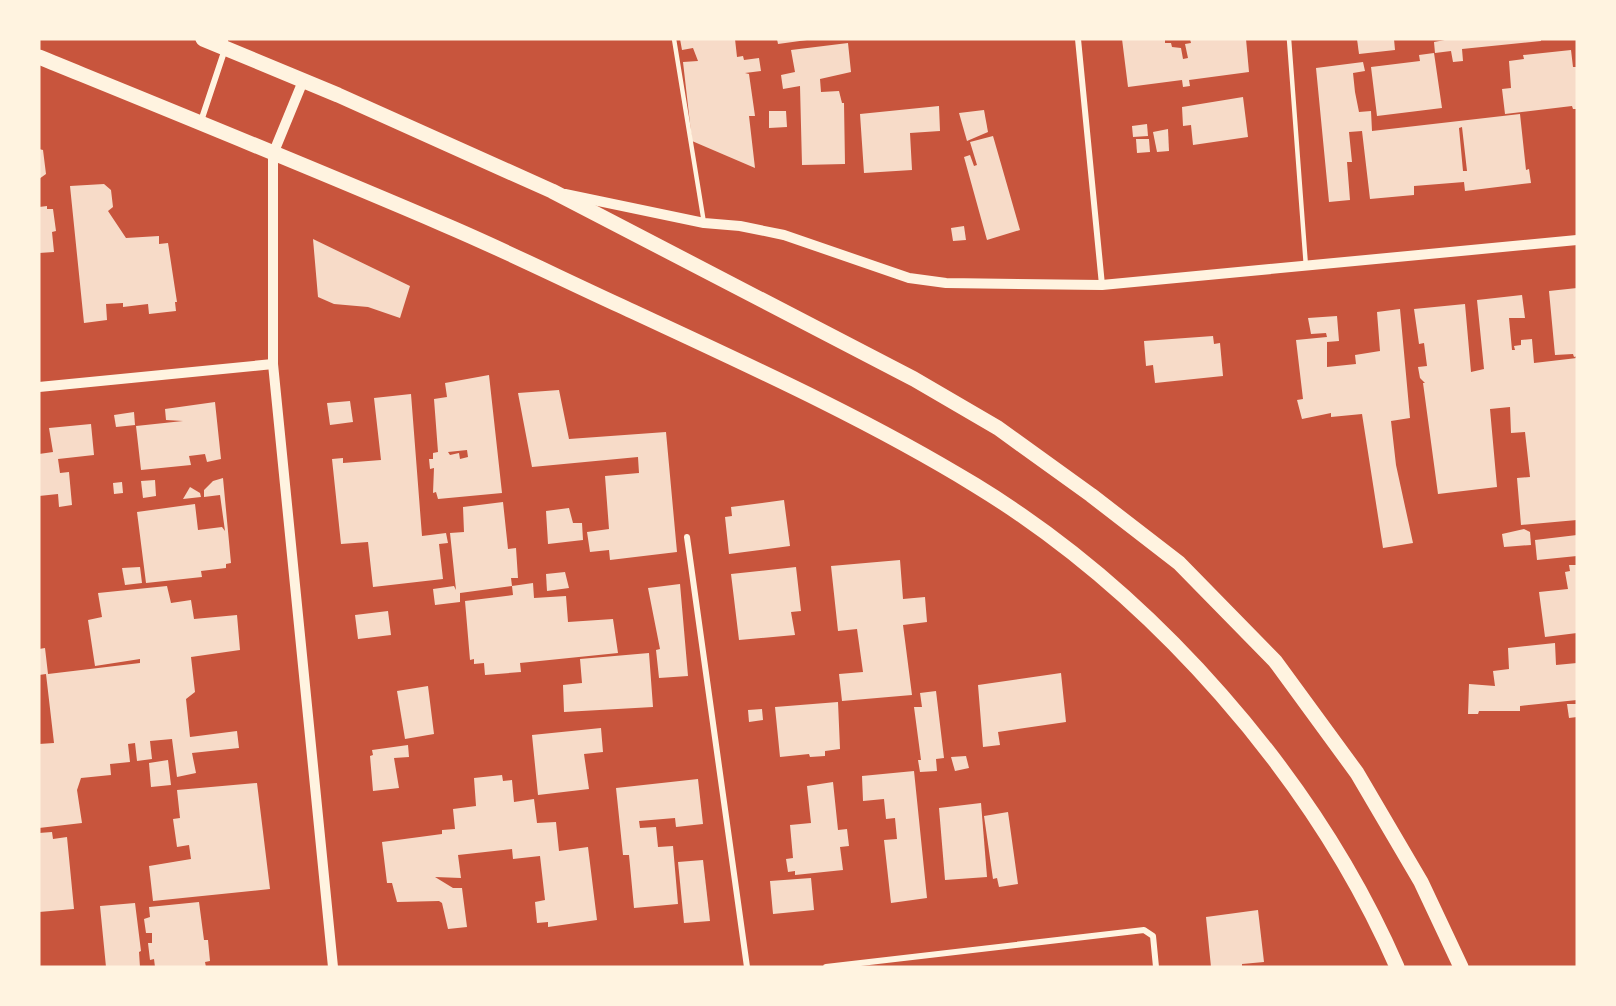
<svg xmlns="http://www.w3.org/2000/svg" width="1616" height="1006" font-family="Karla,sans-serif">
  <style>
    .building { fill: #f7dbc8; fill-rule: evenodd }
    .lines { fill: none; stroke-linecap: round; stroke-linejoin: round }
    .service { stroke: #fff3e0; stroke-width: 4.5 }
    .minor { stroke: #fff3e0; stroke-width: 6 }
    .tertiary { stroke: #fff3e0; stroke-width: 10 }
    .primary { stroke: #fff3e0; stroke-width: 15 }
  </style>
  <rect width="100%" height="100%" fill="#c8553d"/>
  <g class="building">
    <polygon points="680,39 735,39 737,57 743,56 744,60 759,58 761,71 745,73 749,74 755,116 749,116 755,168 692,141 683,62 698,61 693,48 682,50"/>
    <polygon points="777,39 807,39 807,40 778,44"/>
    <polygon points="1122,39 1165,39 1165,43 1171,43 1172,47 1181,48 1183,59 1188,58 1185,44 1191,43 1190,39 1246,39 1249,72 1189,80 1190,86 1183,87 1182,80 1128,87"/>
    <polygon points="1357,39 1394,39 1395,50 1359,54"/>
    <polygon points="1450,39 1541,39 1541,41 1462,49 1463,61 1453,62 1451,51 1435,53 1434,42"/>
    <polygon points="848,43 851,72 820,79 821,92 839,91 842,103 844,103 845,164 802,165 800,86 783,89 781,75 795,72 791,50"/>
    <polygon points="1571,50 1573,67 1577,67 1577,109 1573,109 1572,106 1505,114 1502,89 1511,88 1509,61 1524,59 1523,55"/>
    <polygon points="1434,53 1442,108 1377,116 1371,67 1420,61 1419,55"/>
    <path d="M1363 62 1365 71 1353 73 1355 92 1359 112 1371 111 1372 131 1520 114 1526 170 1529 169 1531 183 1465 191 1464 182 1414 186V195L1370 199 1362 131 1349 132 1352 162H1347L1350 200 1329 202 1316 68ZM1462 127 1467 171H1463L1459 128Z"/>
    <polygon points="1243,97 1248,137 1193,145 1191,125 1183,126 1182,107"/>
    <polygon points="939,106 940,131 910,133 912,170 864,173 860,114"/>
    <polygon points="984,110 988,132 967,141 959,113"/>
    <polygon points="769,111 786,111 787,127 769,128"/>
    <polygon points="1147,124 1148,136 1133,137 1132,126"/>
    <polygon points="1168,129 1169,151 1157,152 1153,132"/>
    <polygon points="993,136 1020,230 987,240 964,157 970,155 974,166 977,165 970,142"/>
    <polygon points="1136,139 1149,139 1150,152 1137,153"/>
    <polygon points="39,149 43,150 46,174 39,179"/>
    <polygon points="104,184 111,190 113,207 108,211 126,238 159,236 159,244 168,243 177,302 175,302 176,311 149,314 148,304 123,307 123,303 106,304 107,320 84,323 70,186"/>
    <polygon points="47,206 47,209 53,209 56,231 52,232 54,252 39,253 39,207"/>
    <polygon points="964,226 966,240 953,241 951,228"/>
    <polygon points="313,239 410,286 400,318 368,307 334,304 318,297"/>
    <polygon points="1577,288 1577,356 1574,357 1573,354 1555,355 1549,291"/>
    <polygon points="1522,295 1525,318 1509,318 1512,350 1515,350 1514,346 1521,345 1521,340 1532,339 1534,363 1577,358 1577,520 1521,525 1517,478 1530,477 1525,432 1511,433 1510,407 1490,409 1497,487 1438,494 1423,383 1425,383 1420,378 1418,367 1427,366 1424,343 1419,344 1414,309 1465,304 1471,372 1484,369 1477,300"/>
    <polygon points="1400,309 1410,418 1391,421 1396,465 1413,543 1383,548 1362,414 1331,417 1331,413 1302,419 1297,400 1303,399 1296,340 1327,337 1326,333 1311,334 1308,318 1337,316 1339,341 1327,342 1327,367 1356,364 1355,355 1380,351 1377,312"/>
    <polygon points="1213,336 1214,344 1220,343 1223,376 1155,383 1153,365 1146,366 1144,341"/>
    <path d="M489 375 502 493 438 499 436 492 433 493 434 468 430 469 429 459H433V453L438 452 434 399 447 397 445 383ZM467 450 468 457 460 459 459 453 450 455 448 452Z"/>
    <polygon points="559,390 569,439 666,432 677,552 610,560 609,550 590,552 587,532 609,529 605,476 639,473 638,457 532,467 518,393"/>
    <polygon points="411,394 422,536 446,533 448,543 439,544 443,579 373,587 368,542 341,544 332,459 343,458 343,463 381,460 374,398"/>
    <polygon points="350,401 353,422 330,425 327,403"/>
    <polygon points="215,402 221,459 207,462 205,454 189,456 191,465 141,470 136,426 183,421 166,420 165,409"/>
    <polygon points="134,412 135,425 116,427 114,415"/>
    <polygon points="91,424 94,455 58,459 60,473 69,472 72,505 59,507 58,494 39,496 39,454 53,452 49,428"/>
    <polygon points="223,478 231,563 226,564 226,568 201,571 202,577 146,583 137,512 195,504 198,530 222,527 225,531 220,495 204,497 204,490 213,481"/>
    <polygon points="155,480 156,496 143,498 141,481"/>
    <polygon points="122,482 123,493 114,494 113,483"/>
    <polygon points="190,487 200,493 201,497 183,499"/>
    <polygon points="784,500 790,546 729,554 725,517 732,516 731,507"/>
    <polygon points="503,502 508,549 516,548 518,578 511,578 512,586 460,593 460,602 435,605 433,589 454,586 456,590 450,533 464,532 463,507"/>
    <polygon points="569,508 573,523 582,523 583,540 548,544 546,511"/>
    <polygon points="1524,529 1530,532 1531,545 1504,547 1502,534"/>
    <polygon points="1577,535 1577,556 1537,560 1535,540"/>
    <polygon points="900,560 903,599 925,597 927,622 903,625 912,695 842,701 839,674 863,672 857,629 838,631 831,566"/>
    <polygon points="1569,565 1577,565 1577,633 1545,637 1539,592 1568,589 1565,572 1570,571"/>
    <polygon points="140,567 142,583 125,585 122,568"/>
    <polygon points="796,567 801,611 791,612 795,635 739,640 731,574"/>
    <polygon points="565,572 569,588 547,591 546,574"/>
    <polygon points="533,583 534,598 566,596 568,622 613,619 618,653 520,663 521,672 485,675 484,663 474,664 474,659 470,660 465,601 513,595 512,586"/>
    <polygon points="680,584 688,676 659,678 656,650 660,649 648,588"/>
    <polygon points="167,586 171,603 191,600 194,619 237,615 240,650 191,657 195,692 186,699 190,737 237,731 239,748 192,753 196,773 177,777 172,739 150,741 152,759 137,761 135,743 128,744 130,762 110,764 111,775 81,778 77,790 82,823 39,828 39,744 54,743 46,674 39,675 39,649 45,648 48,674 140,663 140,659 95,666 88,620 102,617 98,593"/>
    <polygon points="388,611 391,635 358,639 355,615"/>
    <polygon points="1555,643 1556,665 1577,663 1577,700 1520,706 1520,711 1479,711 1478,714 1468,714 1469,684 1495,686 1493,671 1509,669 1508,648"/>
    <polygon points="649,653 653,707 564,712 563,685 582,683 580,659"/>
    <polygon points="1061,673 1066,722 998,732 1000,745 983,747 978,685"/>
    <polygon points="428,686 434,734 405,739 397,691"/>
    <polygon points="936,691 944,758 936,759 937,771 920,772 918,760 921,760 914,707 922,707 920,693"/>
    <polygon points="838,702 840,749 825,751 825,756 810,757 809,754 780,757 775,707"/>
    <polygon points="1567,704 1577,704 1577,717 1569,718"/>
    <polygon points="762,709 763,720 749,722 748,710"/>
    <polygon points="601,728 603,752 584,754 589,789 538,795 532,735"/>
    <polygon points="408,745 409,757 394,758 399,788 373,791 370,756 373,755 372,750"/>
    <polygon points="966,756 969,768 955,771 951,757"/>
    <polygon points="168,760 171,785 151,787 149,763"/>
    <polygon points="914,771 927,898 891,903 884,840 897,839 895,818 886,819 884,799 863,801 862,776"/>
    <polygon points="502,775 503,781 512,780 514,802 534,799 537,823 556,822 559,851 588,847 597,920 548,927 548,922 537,923 535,902 545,900 540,856 513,859 512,849 458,855 461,878 435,877 453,888 462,888 467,927 448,929 442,903 439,901 397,902 392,883 387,883 382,842 442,834 442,830 455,829 453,809 476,806 474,778"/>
    <polygon points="698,779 703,824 676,827 675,818 639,821 640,828 656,827 658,847 673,846 678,904 634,908 629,855 623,855 616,788"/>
    <polygon points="833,782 838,830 847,829 849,846 840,847 843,870 795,875 795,871 788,872 786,859 793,858 790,825 811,823 807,786"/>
    <polygon points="257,783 270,889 153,901 149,866 191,859 189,845 177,847 173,819 180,818 177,790"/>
    <polygon points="981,803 987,877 945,880 939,808"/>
    <polygon points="1008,812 1018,884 999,887 997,878 993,879 984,816"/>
    <polygon points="52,832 53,839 67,837 74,909 39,912 39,833"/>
    <polygon points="703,860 710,921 684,923 678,862"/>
    <polygon points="811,878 814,910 773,914 770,881"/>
    <polygon points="199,902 204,940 208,940 210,961 205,962 206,967 155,967 154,959 150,960 148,943 152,943 152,933 146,933 144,919 150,917 149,907"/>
    <polygon points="135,903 141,951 139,952 140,967 106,967 100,906"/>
    <polygon points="1258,910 1264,962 1242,964 1242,967 1211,967 1206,917"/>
  </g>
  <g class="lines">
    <g class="service">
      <polyline points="674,39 704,223"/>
      <polyline points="1289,39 1306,267"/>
    </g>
    <g class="minor">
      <polyline points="1078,39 1102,285"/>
      <polyline points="201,121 225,49 225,39"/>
      <polyline points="687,537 747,967"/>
      <polyline points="826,967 1144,930 1153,936 1156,967"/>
    </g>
    <g class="tertiary">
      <polyline points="303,81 273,154 273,364 333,967"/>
      <polyline points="565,194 704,223 740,226 784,235 909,278 946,283 1102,285 1577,240"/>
      <polyline points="39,387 273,364"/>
    </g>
    <g class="primary">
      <polyline points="203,39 338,95 552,191 914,379 998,428 1091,495 1179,563 1275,661 1357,773 1421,882 1461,967"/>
      <path d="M39 57C174 112 310 167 445 225 504 250 562 279 621 306 741 362 862 416 975 485 1152 593 1314 776 1397 967"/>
    </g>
  </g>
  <rect width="1616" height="1006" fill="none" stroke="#fff3e0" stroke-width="81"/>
</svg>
